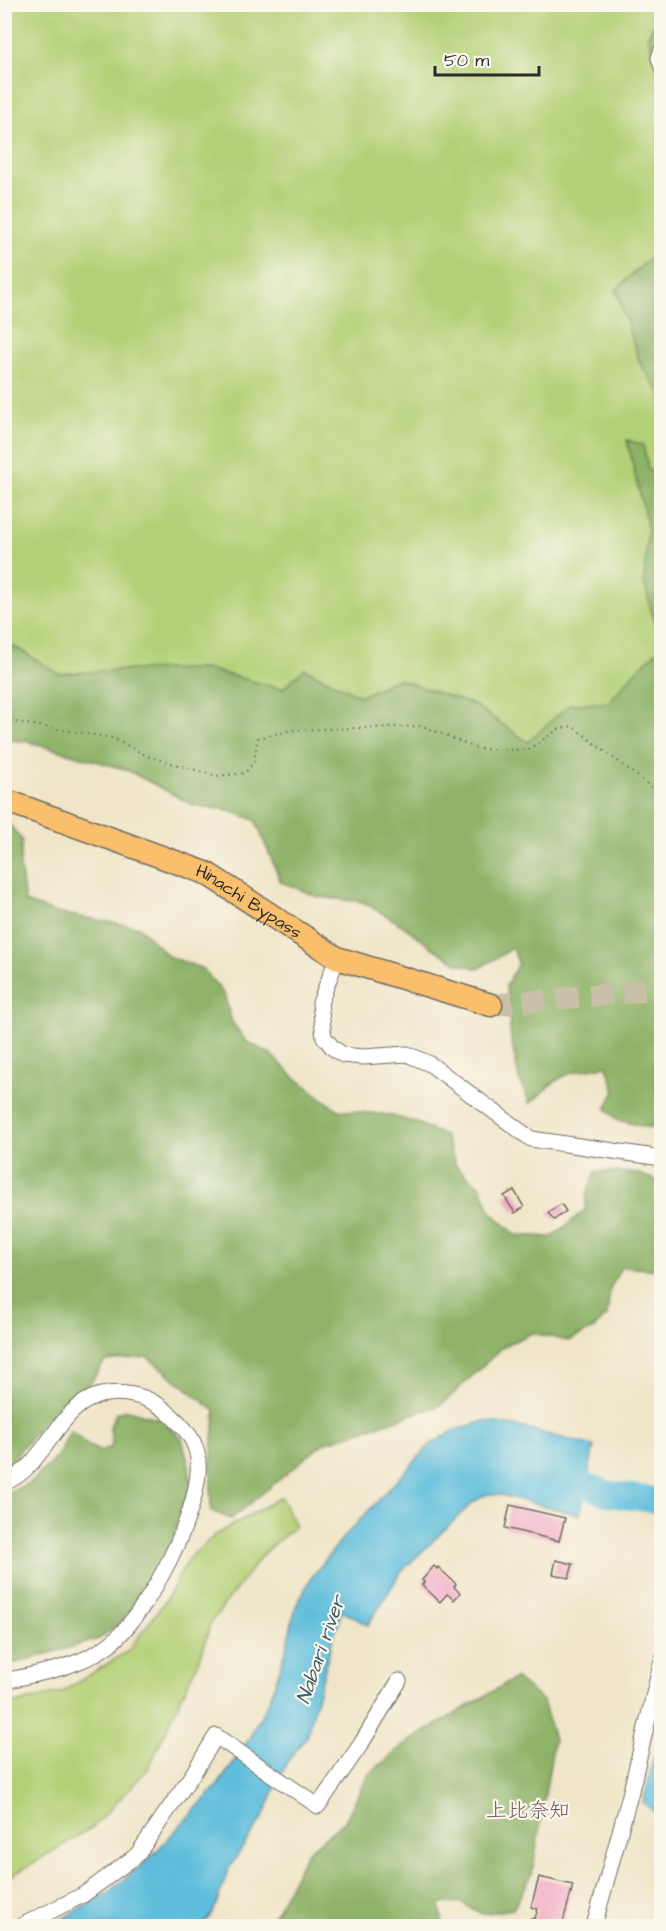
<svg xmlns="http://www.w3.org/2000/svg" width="666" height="1931" font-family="'Architects Daughter','Klee One',sans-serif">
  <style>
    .green { fill: #b3d076; stroke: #6f7e50; stroke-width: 1.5 }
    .forest { fill: #8eb267; stroke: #5c6e49; stroke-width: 1.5 }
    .water { fill: #5ebedc; stroke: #447484; stroke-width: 1.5 }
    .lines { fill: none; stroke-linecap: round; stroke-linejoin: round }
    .river { stroke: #5ebedc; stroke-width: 26 }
    .building { fill: #f1a6c4 }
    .highway-tunnel { stroke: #c9c0a9; stroke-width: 22; stroke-dasharray: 22 11; stroke-linecap: butt }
    .minor-casing { stroke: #706c62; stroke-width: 17 }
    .highway-casing { stroke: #706c62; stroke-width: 25 }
    .path { stroke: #706c62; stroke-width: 2; stroke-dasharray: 1.5 4.5; stroke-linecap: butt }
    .minor { stroke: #fff; stroke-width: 15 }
    .highway { stroke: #f9bf6d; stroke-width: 22 }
    .labels { text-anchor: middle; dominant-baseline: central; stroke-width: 4.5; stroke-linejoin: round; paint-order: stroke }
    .street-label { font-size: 18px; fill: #2b2b2b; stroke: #fbf7ec }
    .water-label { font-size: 20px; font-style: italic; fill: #3d5e69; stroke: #fbf7ec }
    .quarter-label { font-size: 21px; fill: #705661; stroke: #fbf7ec }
  </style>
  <rect width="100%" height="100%" fill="#fbf7ec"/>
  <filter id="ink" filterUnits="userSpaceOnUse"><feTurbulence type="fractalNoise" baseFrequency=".0167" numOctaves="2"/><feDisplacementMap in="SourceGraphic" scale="12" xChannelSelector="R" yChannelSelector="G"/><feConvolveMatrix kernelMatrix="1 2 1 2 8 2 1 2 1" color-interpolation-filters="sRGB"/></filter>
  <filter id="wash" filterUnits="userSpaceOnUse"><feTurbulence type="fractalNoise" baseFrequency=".008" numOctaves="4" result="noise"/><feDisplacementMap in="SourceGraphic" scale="24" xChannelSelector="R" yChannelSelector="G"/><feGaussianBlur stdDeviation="1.35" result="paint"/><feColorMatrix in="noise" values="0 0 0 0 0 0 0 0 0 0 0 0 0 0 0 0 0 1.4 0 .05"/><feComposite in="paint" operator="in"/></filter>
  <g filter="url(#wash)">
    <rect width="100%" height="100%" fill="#f0e5c8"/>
    <g class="green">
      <polygon points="4,5 661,5 661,14 648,35 661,81 661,249 658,250 616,290 640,363 661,394 661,481 648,469 643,445 627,440 648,528 644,581 661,647 636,671 608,703 570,704 528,742 474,705 398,679 360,696 305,669 282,689 207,669 117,670 59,674 5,641"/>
      <polygon points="281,1497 295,1526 262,1555 211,1622 201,1655 148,1769 93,1827 5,1880 5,1706 62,1692 128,1651 166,1600 189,1558 215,1535"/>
    </g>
    <g class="forest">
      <polygon points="661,14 661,81 648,35"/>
      <polygon points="661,249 662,250 661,394 640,363 616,290 658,250"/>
      <path d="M627 440 643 445 648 469 662 481V1116L650 1128 618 1120 606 1109 615 1091 607 1066C566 1071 559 1075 530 1104L519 1079 511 1039 506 986 518 963 513 948 478 969 457 963 431 947 402 925 363 902 318 897 281 882 255 820 224 809 195 806 127 770 26 741 5 740V641L59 674 117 670 207 669 282 689 305 669 360 696 398 679 474 705 528 742 570 704 608 703 636 671 661 647 644 581 648 528Z"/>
      <polygon points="5,822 8,823 22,840 20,865 25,902 57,913 139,927 168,956 203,969 224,994 232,1022 247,1042 271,1054 294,1077 338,1110 390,1115 419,1124 445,1136 456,1166 481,1187 490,1211 516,1235 552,1237 585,1210 587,1192 596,1171 636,1173 661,1182 661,1270 621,1267 610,1289 607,1316 593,1329 568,1341 532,1333 504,1346 441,1405 324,1443 231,1519 211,1511 211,1471 215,1411 147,1357 105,1361 89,1385 70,1406 45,1419 24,1446 5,1467"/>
      <polygon points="127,1410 160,1419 182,1439 189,1465 191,1485 174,1535 146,1591 122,1621 99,1639 5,1666 5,1493 30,1483 57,1457 70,1431 89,1446 99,1451 112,1447 110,1427 116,1413"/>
      <polygon points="515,1678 543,1701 554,1740 532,1874 513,1909 482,1914 460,1902 440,1904 443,1926 262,1926 277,1910 307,1852 345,1821 368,1775 408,1742"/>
    </g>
    <g class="water">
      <polygon points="484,1421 515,1426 594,1446 580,1515 501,1495 487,1494 473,1502 401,1572 368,1625 342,1611 334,1635 307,1736 287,1762 263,1817 229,1868 213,1913 201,1926 50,1926 109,1892 149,1859 218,1785 244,1747 269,1701 285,1653 296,1606 311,1578 342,1539 431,1444 455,1430"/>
      <polygon points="661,1728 661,1817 643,1803"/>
    </g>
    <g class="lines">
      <polyline class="river" points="555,1474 609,1494 662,1501"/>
    </g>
    <g id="blocks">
      <g class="building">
        <polygon points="514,1190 524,1207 515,1213 504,1196"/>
        <polygon points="561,1204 566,1211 554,1220 548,1213"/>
        <polygon points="510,1505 565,1518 559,1541 505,1528"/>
        <polygon points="556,1560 573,1564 569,1578 553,1574"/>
        <polygon points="434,1566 437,1569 438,1567 456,1584 454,1587 460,1593 454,1600 447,1594 440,1602 422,1585 424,1582 422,1580"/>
        <polygon points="539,1877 573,1885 562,1926 507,1926 535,1918 538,1909 531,1907"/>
      </g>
    </g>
  </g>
  <g filter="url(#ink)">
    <use href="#blocks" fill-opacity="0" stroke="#706c62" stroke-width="1.5"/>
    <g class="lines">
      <polyline class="highway-tunnel" points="491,1005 662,989"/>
      <g class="minor-casing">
        <g id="minor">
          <polyline points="662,50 659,58 662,67"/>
          <polyline points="337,958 320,1003 324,1037 333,1048 343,1055 363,1057 407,1054 430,1064 531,1139 662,1158"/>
          <path d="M4 1483C46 1467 56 1406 101 1395 123 1390 148 1396 165 1410 179 1422 193 1435 197 1453 208 1501 146 1619 107 1646 77 1668 40 1673 4 1681"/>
          <polyline points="21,1926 83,1895 137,1855 194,1772 216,1736 318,1806 361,1744 399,1681"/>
          <polyline points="594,1926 630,1795 662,1660"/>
        </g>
      </g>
      <g class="highway-casing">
        <g id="highway">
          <path id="s1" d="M4 800 206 873 337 958 491 1005"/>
        </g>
      </g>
      <polyline class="path" points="4,720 112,738 150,757 217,776 245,773 254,762 258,738 293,730 423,726 478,749 527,750 559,729 572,726 662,795"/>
      <use href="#minor" class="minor"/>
      <use href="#highway" class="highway"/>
    </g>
  </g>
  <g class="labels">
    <g class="street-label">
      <text stroke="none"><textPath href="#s1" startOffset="266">Hinachi Bypass</textPath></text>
    </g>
    <g class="water-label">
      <text transform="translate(321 1650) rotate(-71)">Nabari river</text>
    </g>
    <g class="quarter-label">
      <text x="528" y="1810">上比奈知</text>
    </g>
  </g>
  <rect width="666" height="1931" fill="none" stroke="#fbf7ec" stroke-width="24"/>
  <path d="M435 66v9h104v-9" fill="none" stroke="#2b2b2b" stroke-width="3"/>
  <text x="444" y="66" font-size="18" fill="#2b2b2b" stroke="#fbf7ec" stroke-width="4.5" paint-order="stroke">50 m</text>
</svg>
